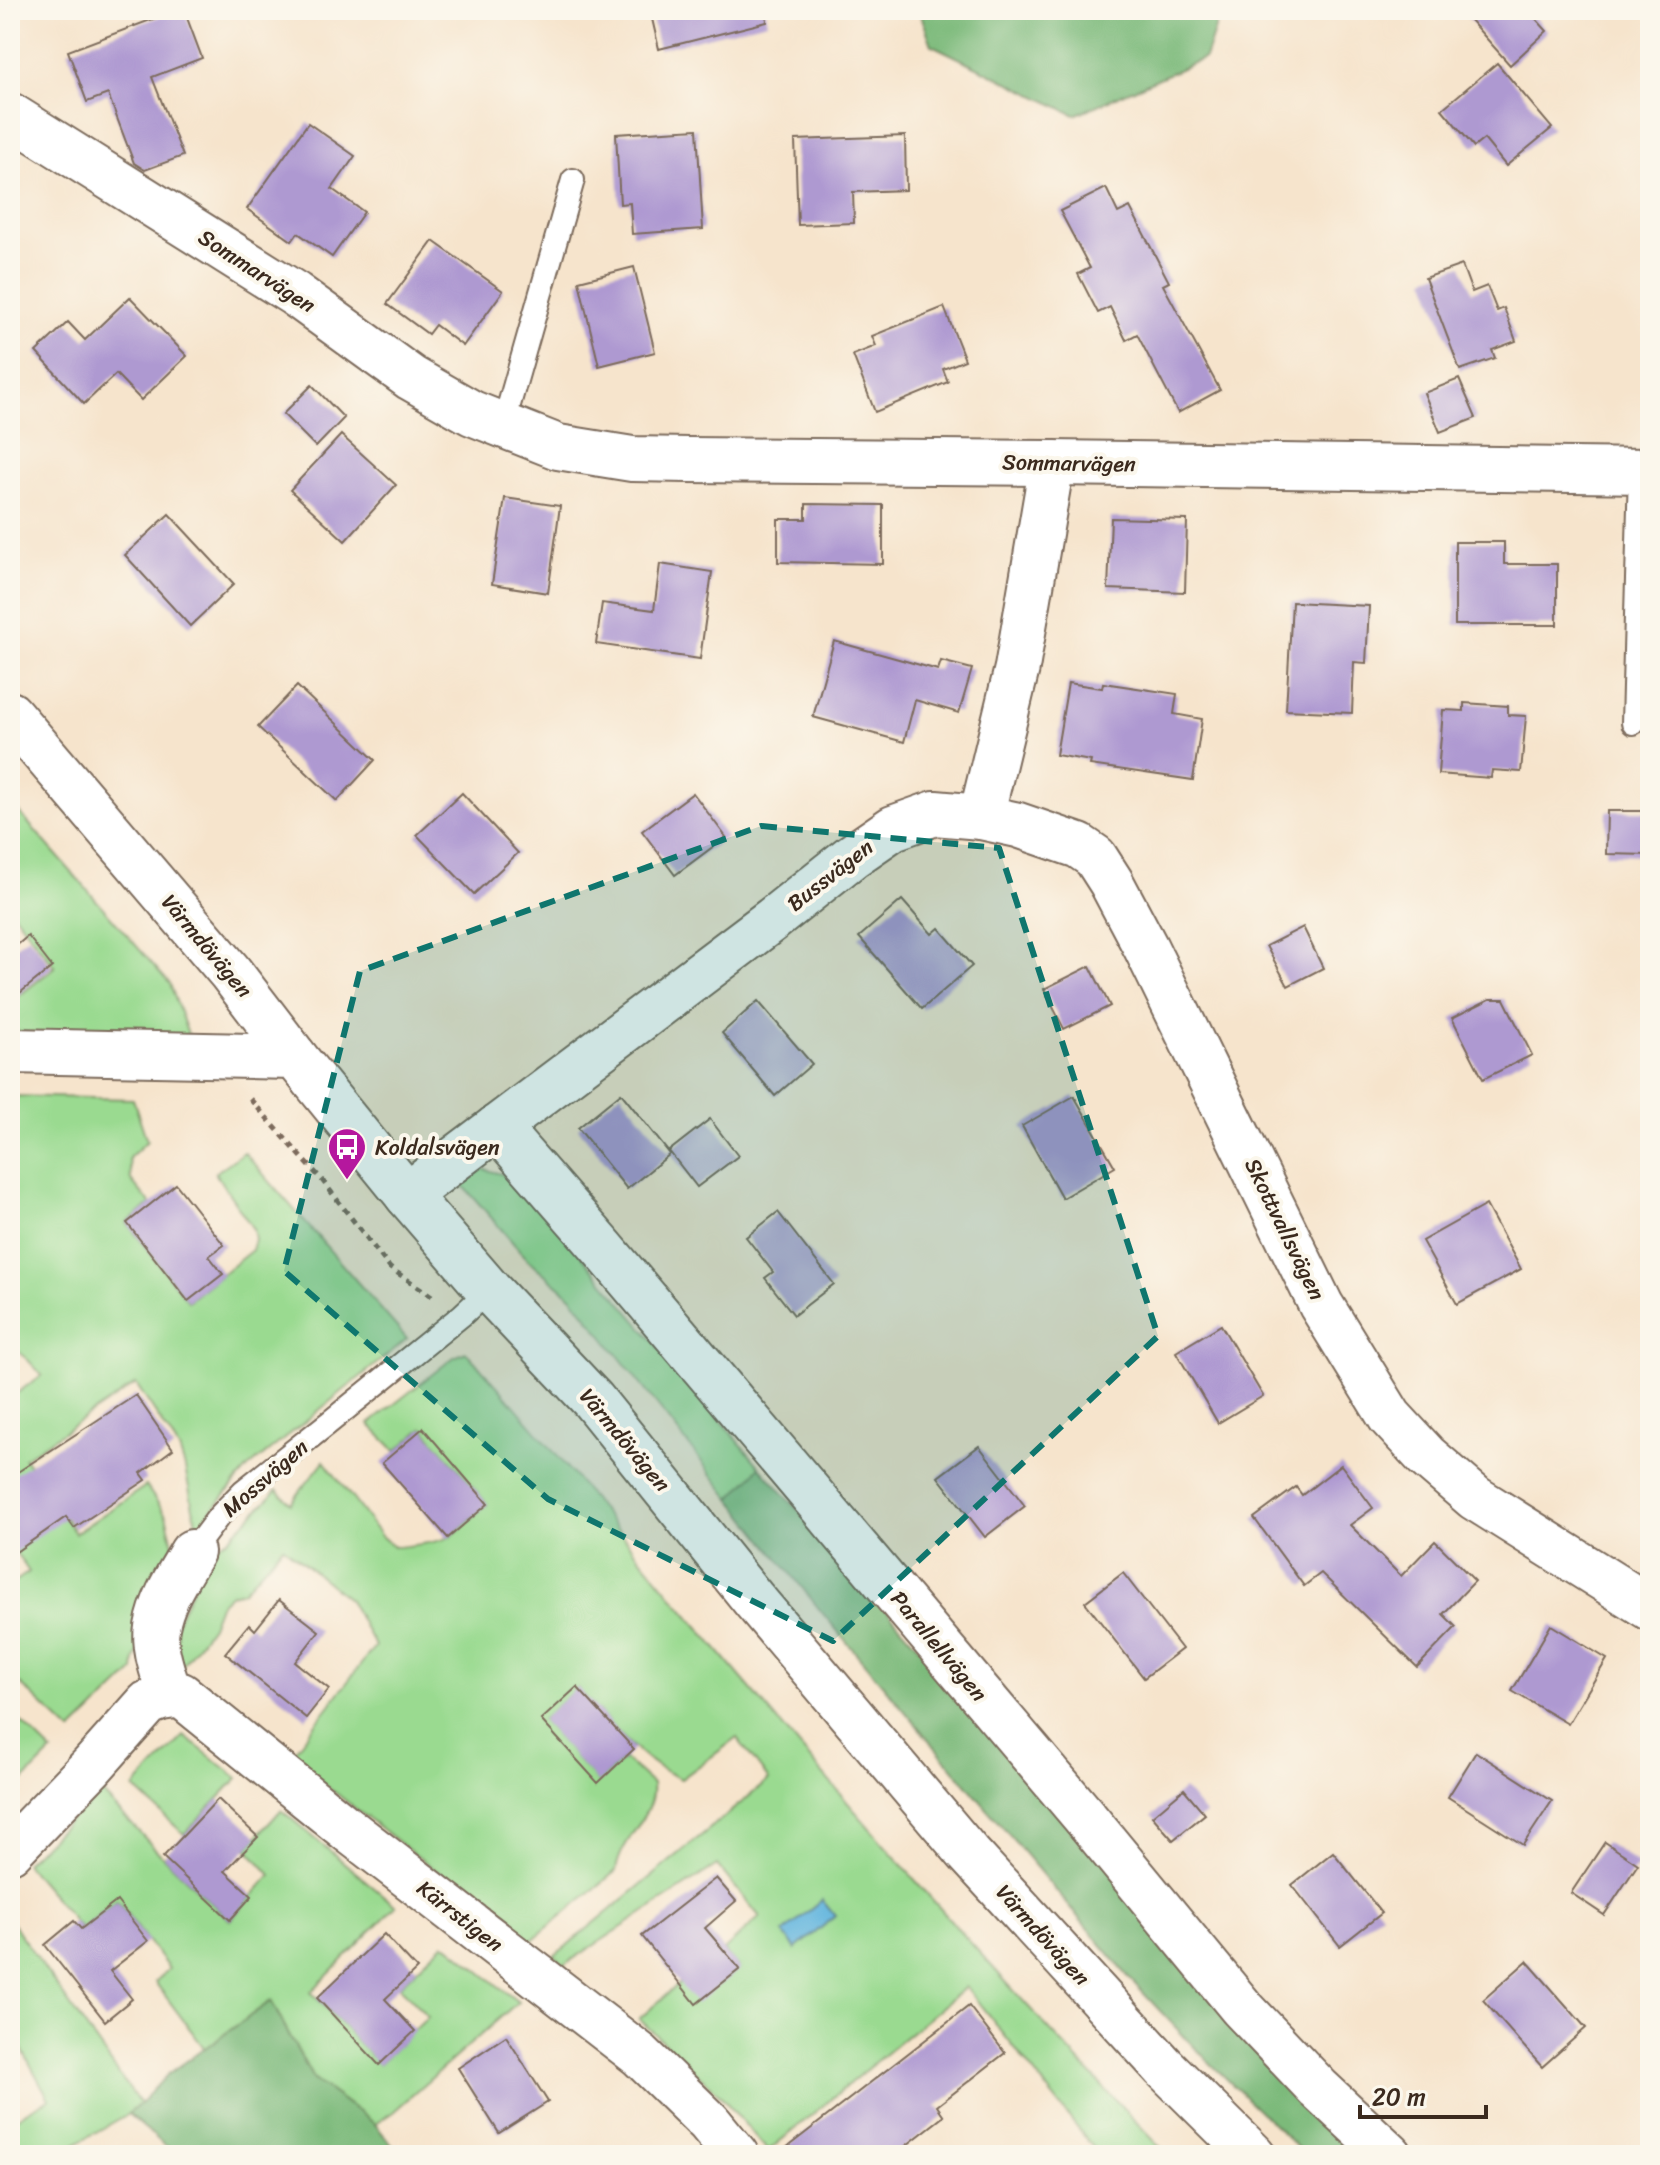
<svg xmlns="http://www.w3.org/2000/svg" width="1660" height="2165" font-family="Sriracha,sans-serif">
  <style>
    .green { fill: #9ada90; stroke: #6a8257; stroke-width: 2 }
    .forest { fill: #7bba7a; stroke: #5b724c; stroke-width: 2 }
    .water { fill: #62b5de; stroke: #4e707e; stroke-width: 2 }
    .building { fill: #ae99d1 }
    .lines { fill: none; stroke-linecap: round; stroke-linejoin: round }
    .service-casing { stroke: #7c6b5b; stroke-width: 26 }
    .minor-casing { stroke: #7c6b5b; stroke-width: 48 }
    .secondary-casing { stroke: #7c6b5b; stroke-width: 48 }
    .path { stroke: #7c6b5b; stroke-width: 5; stroke-dasharray: 6 6; stroke-linecap: butt }
    .service { stroke: #fff; stroke-width: 22 }
    .minor { stroke: #fff; stroke-width: 44 }
    .secondary { stroke: #fff; stroke-width: 44 }
    .marked { fill: #0f766e; fill-opacity: 0.2; stroke: #0f766e; stroke-width: 6; stroke-dasharray: 16 10; stroke-linejoin: round }
    .labels { text-anchor: middle; dominant-baseline: central; stroke-width: 8; stroke-linejoin: round; paint-order: stroke }
    .street-label { font-size: 22px; fill: #3b2a1e; stroke: #fbf7ec }
    .poi-label { font-size: 22px; fill: #3b2a1e; stroke: #fbf7ec; text-anchor: start }
  </style>
  <rect width="100%" height="100%" fill="#fbf7ec"/>
  <filter id="ink" filterUnits="userSpaceOnUse"><feTurbulence type="fractalNoise" baseFrequency=".0125" numOctaves="2"/><feDisplacementMap in="SourceGraphic" scale="16" xChannelSelector="R" yChannelSelector="G"/><feConvolveMatrix kernelMatrix="1 2 1 2 8 2 1 2 1" color-interpolation-filters="sRGB"/></filter>
  <filter id="wash" filterUnits="userSpaceOnUse"><feTurbulence type="fractalNoise" baseFrequency=".006" numOctaves="4" result="noise"/><feDisplacementMap in="SourceGraphic" scale="32" xChannelSelector="R" yChannelSelector="G"/><feGaussianBlur stdDeviation="1.8" result="paint"/><feColorMatrix in="noise" values="0 0 0 0 0 0 0 0 0 0 0 0 0 0 0 0 0 1.4 0 .05"/><feComposite in="paint" operator="in"/></filter>
  <g filter="url(#wash)">
    <rect width="100%" height="100%" fill="#f6e4cc"/>
    <g class="green">
      <polygon points="10,802 170,984 192,1046 10,1031 10,1003 55,967 10,909"/>
      <polygon points="10,1096 133,1099 147,1141 129,1158 131,1180 151,1204 127,1223 188,1301 252,1250 255,1239 253,1229 215,1173 244,1152 407,1339 248,1468 197,1528 185,1468 179,1449 136,1384 24,1458 75,1533 146,1486 166,1515 175,1552 135,1660 134,1671 71,1732 10,1674 10,1585 29,1572 10,1544 10,1398 42,1375 28,1360 10,1345"/>
      <polygon points="483,1169 516,1178 760,1467 731,1499 572,1297 528,1260 461,1183"/>
      <path d="M466 1352C544 1435 612 1525 685 1611 841 1797 999 1981 1168 2155H1099L966 1987 768 2151 719 2094 639 2019 680 1983 739 1969 724 1950 760 1917 717 1865 564 1965 554 1956 769 1780 737 1738 681 1779C638 1761 608 1721 577 1688L542 1720 598 1782 624 1759 652 1784C656 1816 620 1838 616 1871L531 1941 398 1842 290 1757 375 1646 349 1600 283 1546 243 1591 231 1594 219 1605 211 1626 176 1674 169 1637 211 1549 228 1539 277 1490 291 1503 324 1461 381 1536 394 1547C404 1547 441 1542 449 1537 463 1529 475 1514 487 1504L423 1428 396 1451 369 1424 454 1357Z"/>
      <polygon points="10,1711 52,1752 10,1794"/>
      <polygon points="184,1736 238,1778 184,1834 134,1788"/>
      <polygon points="100,1791 163,1857 230,1920 271,1875 247,1848 281,1810 396,1906 311,1992 379,2064 428,2017 399,1986 443,1944 449,1946 518,2002 393,2112 375,2124 313,2079 271,2001 205,2049 155,1982 169,1969 117,1901 81,1929 25,1863"/>
      <polygon points="10,1920 140,2104 128,2114 55,2155 10,2155 10,2121 49,2099 10,2027"/>
    </g>
    <g class="forest">
      <polygon points="919,10 1221,10 1205,58 1075,115 932,45"/>
      <polygon points="760,1467 1368,2155 1305,2155 1197,2050 1131,1980 824,1615 731,1499"/>
      <polygon points="271,2001 313,2079 375,2124 400,2155 176,2155 128,2114 140,2104 167,2075"/>
    </g>
    <polygon class="water" points="822,1900 835,1916 796,1949 783,1933"/>
    <g id="blocks">
      <g class="building">
        <polygon points="177,10 184,10 202,58 152,77 183,156 145,170 134,163 108,94 87,102 68,51"/>
        <polygon points="650,10 766,10 767,22 659,49"/>
        <polygon points="1461,10 1528,10 1547,31 1510,65"/>
        <polygon points="1497,63 1552,128 1506,166 1484,139 1474,147 1442,109"/>
        <polygon points="308,123 355,156 332,189 364,212 332,257 298,233 292,241 247,209"/>
        <polygon points="697,129 703,229 632,234 630,203 620,204 616,134"/>
        <polygon points="905,136 906,190 853,192 854,223 798,225 795,140"/>
        <polygon points="1106,188 1118,213 1130,207 1169,282 1163,285 1220,390 1178,413 1137,334 1126,340 1110,307 1098,313 1078,274 1090,268 1060,211"/>
        <polygon points="433,241 503,291 463,346 435,325 428,334 387,304"/>
        <polygon points="1462,265 1472,292 1487,286 1497,311 1504,308 1516,341 1492,350 1495,358 1460,370 1425,278"/>
        <polygon points="634,267 655,352 599,366 579,281"/>
        <polygon points="130,297 187,356 141,400 116,374 84,404 36,352 68,322 85,340"/>
        <polygon points="944,307 965,360 943,369 948,382 875,412 853,355 876,346 872,336"/>
        <polygon points="1459,379 1476,418 1440,432 1424,393"/>
        <polygon points="312,385 344,418 316,447 283,414"/>
        <polygon points="341,435 396,485 345,541 290,490"/>
        <polygon points="505,498 560,506 548,593 492,584"/>
        <polygon points="806,504 883,505 883,564 778,562 778,519 806,519"/>
        <polygon points="169,514 234,584 190,626 125,555"/>
        <polygon points="1111,518 1187,520 1185,592 1108,589"/>
        <polygon points="1455,542 1504,542 1504,564 1557,564 1557,625 1455,625"/>
        <polygon points="660,564 712,572 700,659 596,644 602,603 654,610"/>
        <polygon points="1292,602 1369,606 1366,663 1354,662 1352,713 1286,710"/>
        <polygon points="834,641 938,670 941,661 972,669 959,713 915,700 904,742 813,717"/>
        <polygon points="1068,683 1102,688 1103,683 1177,694 1174,714 1202,719 1193,780 1090,765 1091,761 1056,755"/>
        <polygon points="297,686 375,760 337,801 258,727"/>
        <polygon points="1464,703 1508,706 1508,715 1526,716 1521,772 1492,770 1491,778 1438,774 1443,710 1464,711"/>
        <polygon points="462,793 518,853 474,894 417,835"/>
        <polygon points="693,793 726,837 675,875 642,831"/>
        <polygon points="1607,811 1650,811 1650,855 1606,854"/>
        <polygon points="902,900 932,934 939,928 972,966 922,1009 859,937"/>
        <polygon points="1303,927 1323,968 1288,986 1266,946"/>
        <polygon points="28,936 52,967 10,1001 10,951"/>
        <polygon points="1090,966 1110,1006 1064,1029 1044,989"/>
        <polygon points="1490,999 1504,999 1532,1055 1483,1079 1452,1018"/>
        <polygon points="758,1001 812,1064 775,1096 722,1033"/>
        <polygon points="621,1093 670,1154 627,1189 578,1128"/>
        <polygon points="1074,1096 1115,1167 1062,1198 1022,1126"/>
        <polygon points="710,1119 738,1156 697,1187 669,1151"/>
        <polygon points="176,1184 224,1245 209,1256 223,1274 188,1301 127,1223"/>
        <polygon points="1486,1205 1521,1269 1457,1304 1422,1241"/>
        <polygon points="778,1212 834,1284 794,1315 765,1278 773,1272 746,1237"/>
        <polygon points="1221,1325 1263,1396 1218,1423 1176,1352"/>
        <polygon points="136,1395 173,1449 141,1473 146,1480 74,1528 66,1517 10,1556 10,1477"/>
        <polygon points="423,1428 488,1504 448,1538 382,1463"/>
        <polygon points="979,1446 1025,1506 985,1537 938,1477"/>
        <polygon points="1341,1465 1373,1508 1350,1525 1401,1576 1435,1541 1475,1581 1443,1614 1456,1627 1417,1667 1321,1573 1304,1586 1254,1518 1296,1487 1302,1495"/>
        <polygon points="1123,1573 1182,1649 1144,1678 1085,1602"/>
        <polygon points="279,1600 319,1631 295,1662 329,1689 306,1718 225,1653 249,1624 255,1630"/>
        <polygon points="1551,1625 1607,1659 1568,1724 1512,1691"/>
        <polygon points="577,1687 634,1749 598,1783 541,1720"/>
        <polygon points="1476,1752 1552,1801 1523,1845 1448,1797"/>
        <polygon points="1184,1789 1205,1814 1173,1840 1152,1816"/>
        <polygon points="218,1799 258,1837 225,1871 252,1896 230,1920 163,1857"/>
        <polygon points="1605,1842 1638,1864 1604,1915 1571,1893"/>
        <polygon points="1333,1852 1382,1913 1340,1946 1292,1885"/>
        <polygon points="716,1878 736,1901 705,1928 740,1969 696,2004 642,1936"/>
        <polygon points="117,1901 148,1941 110,1971 132,1999 105,2021 45,1945 74,1921 81,1929"/>
        <polygon points="384,1934 417,1969 385,1999 415,2031 379,2065 317,1998"/>
        <polygon points="1527,1961 1586,2028 1542,2067 1483,2000"/>
        <polygon points="969,2006 1005,2053 937,2106 944,2116 894,2155 777,2155"/>
        <polygon points="506,2036 548,2102 499,2133 458,2068"/>
      </g>
    </g>
  </g>
  <g filter="url(#ink)">
    <use href="#blocks" fill-opacity="0" stroke="#7c6b5b" stroke-width="2"/>
    <g class="lines">
      <g class="service-casing">
        <g id="service">
          <polyline points="503,426 573,180"/>
          <polyline points="1633,723 1640,471"/>
          <polyline points="192,1552 219,1516 243,1491 331,1421 462,1315 489,1290"/>
        </g>
      </g>
      <g class="minor-casing">
        <g id="minor">
          <polyline points="10,115 295,294 411,378 472,413 558,447 632,459 688,460 1052,463 1650,471"/>
          <polyline points="981,817 1018,825 1079,846 1095,857 1111,882 1146,948 1321,1305 1390,1417 1426,1456 1475,1498 1650,1608"/>
          <polyline points="10,1051 295,1057"/>
          <polyline points="497,1127 600,1245 1083,1815 1241,2007 1318,2088 1390,2155"/>
          <polyline points="407,1195 773,919 851,857 893,828 935,813 981,817 1017,668 1052,463"/>
          <path d="M170 1696C164 1675 153 1649 157 1627 162 1599 178 1576 192 1552"/>
          <polyline points="10,1851 92,1766 148,1703 161,1698 181,1695 347,1829 640,2055 709,2122 736,2155"/>
        </g>
      </g>
      <g class="secondary-casing">
        <polyline id="secondary" points="10,714 230,972 295,1057 407,1195 489,1290 593,1400 754,1600 968,1853 1164,2067 1253,2155"/>
      </g>
      <polyline class="path" points="250,1099 322,1180 390,1268 435,1298"/>
      <use href="#service" class="service"/>
      <use href="#minor" class="minor"/>
      <use href="#secondary" class="secondary"/>
    </g>
  </g>
  <path class="marked" d="M761 826 999 848 1158 1336 833 1641 548 1499 284 1271 360 971Z"/>
  <defs>
    <g id="bus-pin" transform="scale(2)"><path d="M0 17L-7.5 6A9.5 9.5 0 1 1 7.5 6Z" fill="#b5179e" stroke="#fbf7ec"/><path d="M-5-6H5V4H4V6H2V4H-2V6H-4V4H-5ZM-3.5-4V0h7V-4ZM-3.5 1.2v1.5H-2V1.2ZM2 1.2v1.5H3.5V1.2Z" fill="#fff"/></g>
  </defs>
  <g fill-rule="evenodd">
    <use href="#bus-pin" x="347" y="1147"/>
  </g>
  <g class="labels">
    <g class="street-label">
      <text transform="translate(257 271) rotate(33)">Sommarvägen</text>
      <text transform="translate(1069 463) rotate(1)">Sommarvägen</text>
      <text transform="translate(830 875) rotate(-38)">Bussvägen</text>
      <text transform="translate(207 946) rotate(50)">Värmdövägen</text>
      <text transform="translate(1285 1229) rotate(64)">Skottvallsvägen</text>
      <text transform="translate(625 1440) rotate(50)">Värmdövägen</text>
      <text transform="translate(265 1478) rotate(-41)">Mossvägen</text>
      <text transform="translate(939 1646) rotate(50)">Parallellvägen</text>
      <text transform="translate(460 1916) rotate(38)">Kärrstigen</text>
      <text transform="translate(1043 1935) rotate(48)">Värmdövägen</text>
    </g>
    <g class="poi-label">
      <text x="375" y="1147">Koldalsvägen</text>
    </g>
  </g>
  <rect width="1660" height="2165" fill="none" stroke="#fbf7ec" stroke-width="40"/>
  <path d="M1360 2105v12h126v-12" fill="none" stroke="#3b2a1e" stroke-width="4"/>
  <text x="1372" y="2105" font-size="24" fill="#3b2a1e" stroke="#fbf7ec" stroke-width="6" paint-order="stroke">20 m</text>
</svg>
